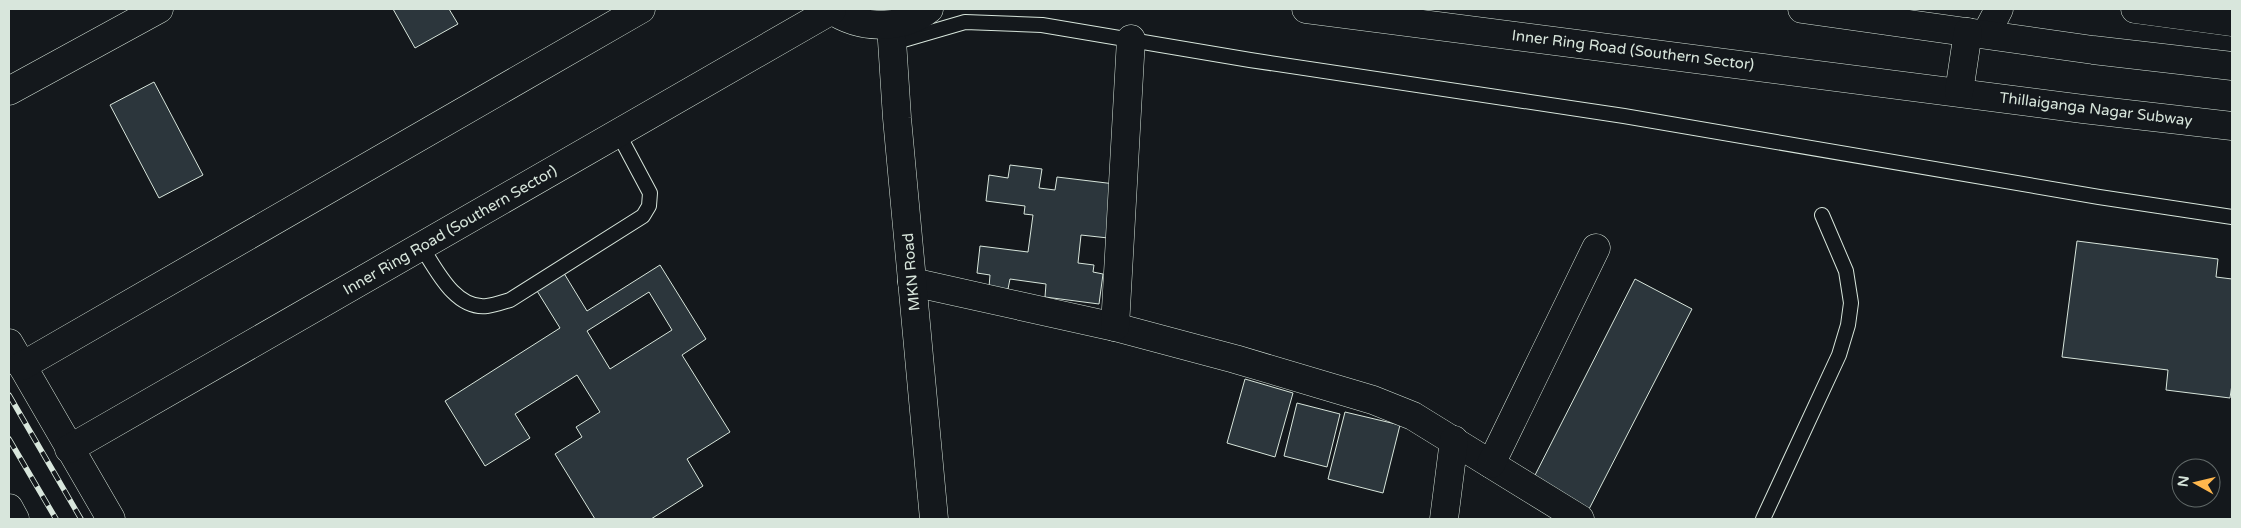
<svg xmlns="http://www.w3.org/2000/svg" width="2241" height="528" font-family="'Varela Round',sans-serif">
  <style>
    .building { fill: #2c363c; stroke: #d8e6dc; fill-rule: evenodd }
    .lines { fill: none; stroke-linecap: round; stroke-linejoin: round }
    .service-casing { stroke: #d8e6dc; stroke-width: 16 }
    .minor-casing { stroke: #d8e6dc; stroke-width: 29 }
    .tertiary-casing { stroke: #d8e6dc; stroke-width: 29 }
    .primary-casing { stroke: #d8e6dc; stroke-width: 29 }
    .service { stroke: #14181c; stroke-width: 14 }
    .minor { stroke: #14181c; stroke-width: 28 }
    .tertiary { stroke: #14181c; stroke-width: 28 }
    .primary { stroke: #14181c; stroke-width: 28 }
    .rail-casing { stroke: #d8e6dc; stroke-width: 5.5 }
    .rail { stroke: #14181c; stroke-width: 4; stroke-dasharray: 11; stroke-linecap: butt }
    .labels { text-anchor: middle; dominant-baseline: central; stroke-width: 4; stroke-linejoin: round; paint-order: stroke }
    .street-label { font-size: 15px; fill: #d8e6dc; stroke: #14181c }
  </style>
  <rect width="100%" height="100%" fill="#14181c"/>
  <g class="building">
    <polygon points="393,9 449,9 458,24 415,48"/>
    <polygon points="154,82 203,175 159,198 110,105"/>
    <polygon points="1010,165 1042,169 1039,188 1055,190 1057,177 1115,184 1108,238 1081,235 1078,263 1094,265 1093,272 1103,274 1099,304 1045,297 1046,284 1010,279 1008,289 989,287 990,275 977,273 980,246 1028,252 1033,215 1024,214 1025,206 986,201 989,175 1008,178"/>
    <polygon points="2077,241 2218,259 2216,277 2232,279 2232,384 2230,398 2166,390 2168,370 2062,357"/>
    <path d="M660 265 706 339 682 355 730 432 687 459 703 486 651 519H595L555 454 582 437 576 427 600 412 577 375 515 414 530 438 485 466 445 401 560 328 534 286 562 270 587 311ZM649 292 672 330 610 369 587 331Z"/>
    <polygon points="1635,279 1692,309 1587,513 1531,483"/>
    <polygon points="1245,379 1293,393 1275,457 1227,443"/>
    <polygon points="1297,403 1340,414 1327,467 1284,456"/>
    <polygon points="1345,412 1400,425 1383,493 1328,479"/>
  </g>
  <g class="lines">
    <g class="service-casing">
      <g id="service">
        <polyline points="893,43 965,22 1042,25 1250,60 1624,116 2099,197 2232,217"/>
        <path d="M421 246C436 269 455 310 487 306 495 305 503 302 510 300L643 216 649 206 650 193 618 133"/>
        <polyline points="1763,519 1839,355 1848,325 1851,303 1846,271 1822,215"/>
      </g>
    </g>
    <g class="minor-casing">
      <g id="minor">
        <polyline points="2135,9 2232,22"/>
        <polyline points="1986,34 1999,9"/>
        <polyline points="9,91 159,9"/>
        <polyline points="912,282 1115,327 1235,359 1373,400 1413,416 1580,519"/>
        <polyline points="1115,327 1131,39"/>
        <polyline points="1491,464 1596,248"/>
        <polyline points="1444,519 1454,440"/>
      </g>
    </g>
    <g class="tertiary-casing">
      <polyline id="tertiary" points="891,25 897,118 934,519"/>
    </g>
    <g class="primary-casing">
      <g id="primary">
        <path d="M830 9C859 29 901 31 929 9"/>
        <polyline points="1306,9 2083,109 2232,126"/>
        <polyline points="1802,9 2093,50 2232,66"/>
        <polyline points="1959,92 1968,32"/>
        <polyline points="9,343 111,519"/>
        <polyline points="22,366 641,9"/>
        <polyline points="69,449 832,10"/>
        <polyline points="9,508 15,519"/>
      </g>
    </g>
    <use href="#service" class="service"/>
    <use href="#minor" class="minor"/>
    <use href="#tertiary" class="tertiary"/>
    <use href="#primary" class="primary"/>
    <g class="rail-casing">
      <g id="rail">
        <polyline points="9,395 81,519"/>
        <polyline points="9,439 56,519"/>
      </g>
    </g>
    <use href="#rail" class="rail"/>
  </g>
  <g class="labels">
    <g class="street-label">
      <text transform="translate(1633 50) rotate(7)">Inner Ring Road (Southern Sector)</text>
      <text transform="translate(2096 109) rotate(7)">Thillaiganga Nagar Subway</text>
      <text transform="translate(450 230) rotate(-30)">Inner Ring Road (Southern Sector)</text>
      <text transform="translate(911 272) rotate(-95)">MKN Road</text>
    </g>
  </g>
  <rect width="2241" height="528" fill="none" stroke="#d8e6dc" stroke-width="20"/>
  <g transform="translate(2196 483) rotate(278)"><circle r="24" fill="#14181c" stroke="#626a69"/>
  <path d="M0-4L9 19L0 12L-9 19Z" fill="#ffb74d"/>
  <text y="-8" font-size="14" font-weight="bold" text-anchor="middle" fill="#d8e6dc">N</text>
  </g>
</svg>
